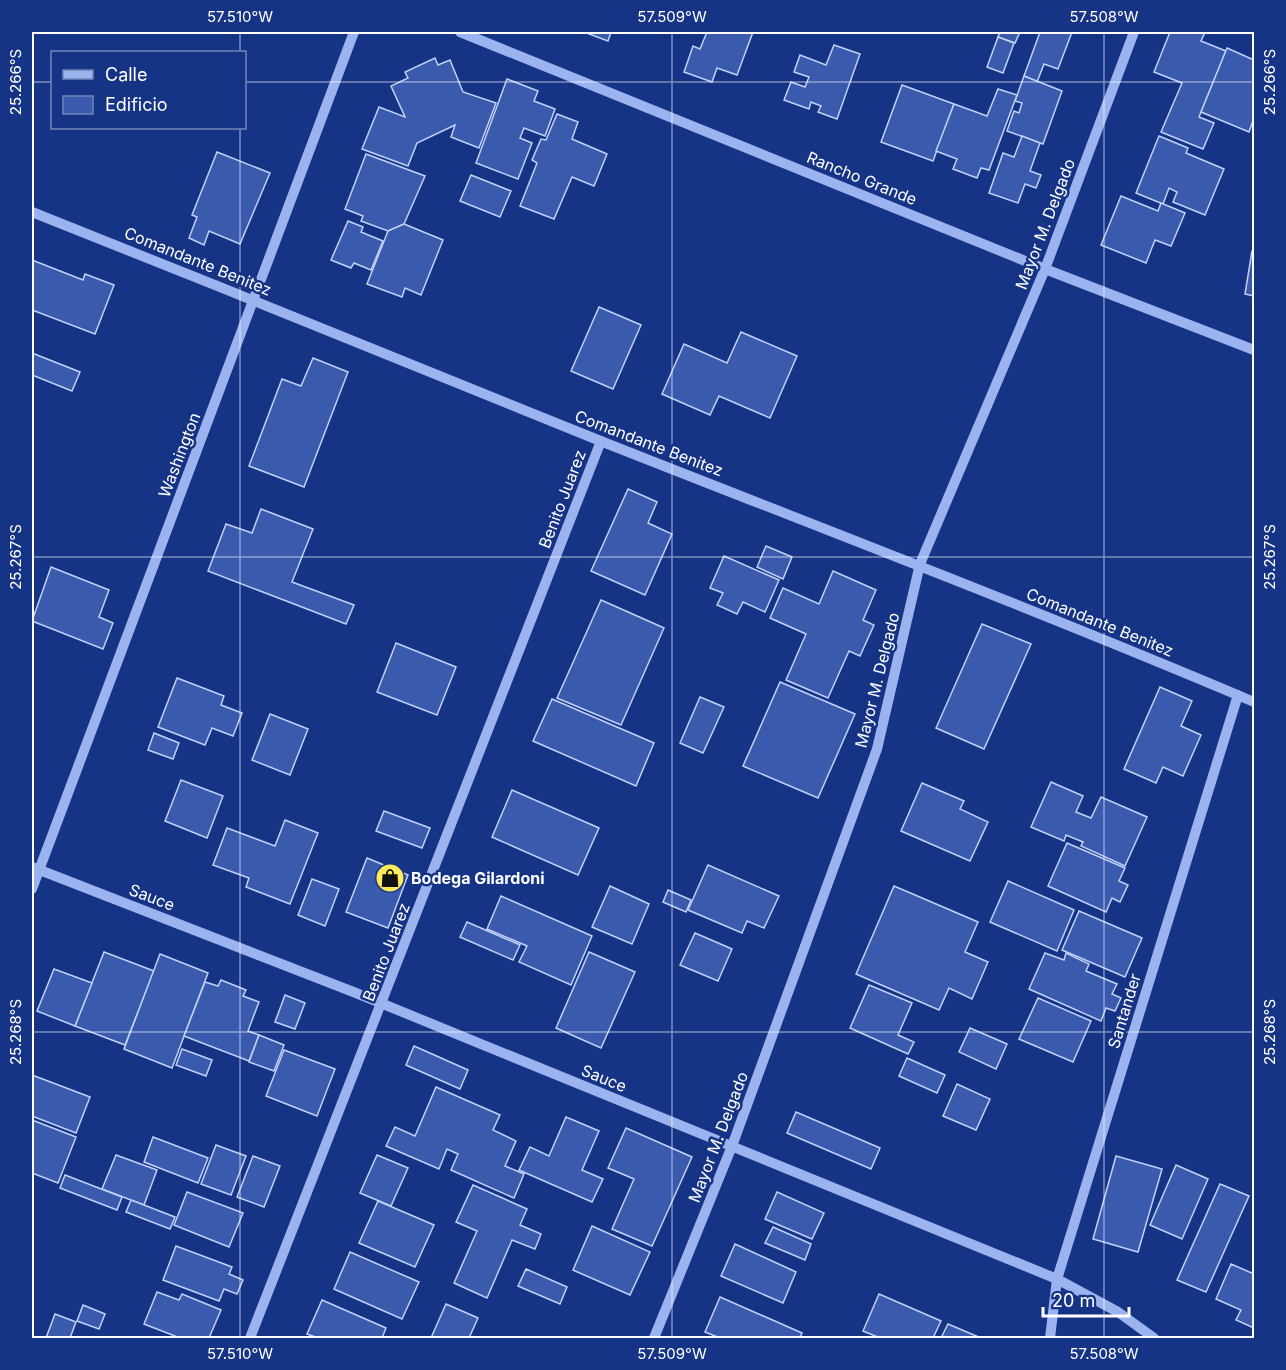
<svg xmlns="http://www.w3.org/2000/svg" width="1286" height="1370" font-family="Inter,sans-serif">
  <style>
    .building { fill: #3a5aae; stroke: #c1d1fa; stroke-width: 1.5 }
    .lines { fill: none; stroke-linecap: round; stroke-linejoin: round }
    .minor { stroke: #9bb3ee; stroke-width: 10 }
    .ticks { fill: none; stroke: #fff; stroke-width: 1.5; stroke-opacity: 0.45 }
    .labels { text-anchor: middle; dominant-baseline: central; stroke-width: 5; stroke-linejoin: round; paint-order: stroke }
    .street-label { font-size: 16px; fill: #fff; stroke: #163486 }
    .poi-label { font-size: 16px; font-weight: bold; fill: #fff; stroke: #163486; text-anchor: start }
    .neatline { fill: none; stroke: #fff; stroke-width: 2 }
    .ticks-label { font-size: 15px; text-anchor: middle; fill: #fff }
  </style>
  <rect width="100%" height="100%" fill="#163486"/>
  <g class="building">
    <polygon points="584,32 611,32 608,41"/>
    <polygon points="707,32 753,32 737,75 717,68 712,82 684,72 693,46 700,49"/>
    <polygon points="1000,32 1020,32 1015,43 998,37"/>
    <polygon points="1040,32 1072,32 1058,69 1044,64 1037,82 1024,76"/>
    <polygon points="1170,32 1205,32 1201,41 1226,51 1199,117 1214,123 1203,149 1161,132 1182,83 1154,72"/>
    <polygon points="998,37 1014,43 1003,73 987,67"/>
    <polygon points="834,45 860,54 837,119 818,112 821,106 811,102 809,109 784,100 791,82 805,87 809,77 794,72 800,55 826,65"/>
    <polygon points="1227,48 1254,60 1254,118 1249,132 1201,112"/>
    <polygon points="435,58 438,65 450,60 463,92 496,103 479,148 451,137 455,125 417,143 408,166 362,149 379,107 405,117 391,86 408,78 405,72"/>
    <polygon points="1024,76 1062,91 1043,144 1007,131 1014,111 1019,113 1022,103 1015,101"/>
    <polygon points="507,79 538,91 534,101 555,109 545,136 524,128 520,138 532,143 518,179 476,163"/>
    <polygon points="902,85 954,104 933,161 881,142"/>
    <polygon points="998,89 1017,95 989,170 981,168 977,178 953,169 957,159 936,151 954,104 987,116"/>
    <polygon points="557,114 578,122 572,139 607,154 594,186 572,177 554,219 520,206 537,163 532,160 541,139 546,140"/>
    <polygon points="1022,136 1040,143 1030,171 1041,175 1036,188 1025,184 1018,203 989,193 1003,153 1014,157"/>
    <polygon points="1159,136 1188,148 1186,153 1224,169 1205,215 1173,202 1177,192 1169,188 1163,204 1136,193"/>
    <polygon points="217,152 270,173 240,244 209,231 204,245 189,238 197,217 192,215"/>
    <polygon points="366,154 425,176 404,224 388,231 361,221 363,216 345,209"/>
    <polygon points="471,175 511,191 500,217 460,201"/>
    <polygon points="1121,196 1158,211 1161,203 1185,213 1171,246 1155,240 1146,263 1101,245"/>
    <polygon points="348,221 363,227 361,232 383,241 371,270 354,263 351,268 331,260"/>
    <polygon points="404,224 443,240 421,295 405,288 402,297 367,284 388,231"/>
    <polygon points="1252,251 1254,251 1254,296 1245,294"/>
    <polygon points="32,260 83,280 85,274 114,285 95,334 32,310"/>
    <polygon points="599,307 641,325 613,389 571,371"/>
    <polygon points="741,332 797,356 770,418 719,396 710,415 662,394 684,344 727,363"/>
    <polygon points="32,353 80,372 72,391 32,375"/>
    <polygon points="313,358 348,372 304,487 249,466 282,379 301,386"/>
    <polygon points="628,489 657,502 648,523 672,534 645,595 591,571"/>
    <polygon points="261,509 313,529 292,582 354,605 346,624 208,571 226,524 252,533"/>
    <polygon points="766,546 792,557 783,579 757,567"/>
    <polygon points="724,556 779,580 765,612 743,602 737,614 717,605 723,593 710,588"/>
    <polygon points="51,567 109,590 99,617 113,623 103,649 32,621"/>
    <polygon points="833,571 876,590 863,620 874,625 860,656 849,651 828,698 786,680 806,634 770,618 783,588 819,604"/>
    <polygon points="601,600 664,628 621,725 557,698"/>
    <polygon points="982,624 1031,644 984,749 936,728"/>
    <polygon points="396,643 456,667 437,715 377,692"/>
    <polygon points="177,678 224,696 221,705 242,713 233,736 212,728 205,745 158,727"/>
    <polygon points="780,682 855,714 818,798 743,766"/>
    <polygon points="1160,687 1192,701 1181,726 1201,735 1183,776 1163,767 1156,783 1124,769"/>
    <polygon points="700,697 724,707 703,753 680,743"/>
    <polygon points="552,699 654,743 636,786 533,741"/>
    <polygon points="270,714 308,729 290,775 252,760"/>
    <polygon points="154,733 179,743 173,759 148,750"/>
    <polygon points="181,780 223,796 207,838 165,821"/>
    <polygon points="1051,782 1083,796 1076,812 1091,818 1101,797 1147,817 1125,866 1081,846 1083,842 1066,835 1064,841 1031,827"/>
    <polygon points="922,783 964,801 960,809 988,822 970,861 901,831"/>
    <polygon points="512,790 599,828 578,875 492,837"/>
    <polygon points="384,811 430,828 422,848 376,831"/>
    <polygon points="285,820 318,833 290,904 246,887 249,878 213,865 227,828 275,846"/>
    <polygon points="1067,843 1125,868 1119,881 1128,885 1120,902 1112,898 1106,912 1048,886"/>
    <polygon points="367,858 408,875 388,928 346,912"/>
    <polygon points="708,865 779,896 764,928 747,921 742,933 688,910"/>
    <polygon points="312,879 339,889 325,926 298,915"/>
    <polygon points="1008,881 1074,910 1057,951 990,922"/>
    <polygon points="610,886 649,904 632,944 592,927"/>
    <polygon points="894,886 978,922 965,952 988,962 972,999 949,988 939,1010 856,974"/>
    <polygon points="668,890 691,900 686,912 663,902"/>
    <polygon points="501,896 592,936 571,985 519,962 527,946 487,929"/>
    <polygon points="1079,911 1142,938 1125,977 1062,950"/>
    <polygon points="467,922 520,945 513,960 460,937"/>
    <polygon points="695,933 732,949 718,981 680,965"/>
    <polygon points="104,952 154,971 125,1045 75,1026"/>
    <polygon points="589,952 635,972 601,1048 556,1028"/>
    <polygon points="1045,953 1064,960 1066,953 1089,964 1086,971 1117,984 1112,994 1121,998 1115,1011 1106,1008 1101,1021 1029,989"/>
    <polygon points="160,954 208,973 172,1068 124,1049"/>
    <polygon points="54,969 92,983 75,1026 37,1011"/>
    <polygon points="221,980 246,990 243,996 259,1002 248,1031 259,1035 249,1061 184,1036 205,982 218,986"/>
    <polygon points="869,985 912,1003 898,1035 914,1042 908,1054 850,1028"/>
    <polygon points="285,995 305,1003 295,1029 275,1022"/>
    <polygon points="1038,998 1091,1021 1073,1062 1019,1039"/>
    <polygon points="970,1028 1007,1044 996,1069 959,1052"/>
    <polygon points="259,1035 284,1045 274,1071 249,1062"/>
    <polygon points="414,1046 468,1070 460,1089 406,1065"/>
    <polygon points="182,1049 212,1060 206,1076 176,1065"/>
    <polygon points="284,1050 335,1069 317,1116 266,1096"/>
    <polygon points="907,1058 945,1075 937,1093 899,1076"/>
    <polygon points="32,1075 90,1097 76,1133 32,1116"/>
    <polygon points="957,1084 990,1099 976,1130 943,1116"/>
    <polygon points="436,1087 500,1115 493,1130 516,1141 505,1166 524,1174 514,1198 451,1170 458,1154 447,1149 439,1169 386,1146 395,1127 415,1136"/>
    <polygon points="796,1112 880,1148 871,1169 787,1133"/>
    <polygon points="566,1117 599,1131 582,1170 603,1179 592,1202 519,1170 530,1147 549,1156"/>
    <polygon points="32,1120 76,1137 58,1183 32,1173"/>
    <polygon points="626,1128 692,1157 652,1246 612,1229 634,1179 608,1168"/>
    <polygon points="153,1137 208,1158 198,1183 144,1162"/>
    <polygon points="216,1145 246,1156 231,1195 201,1184"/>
    <polygon points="116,1155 157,1170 144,1205 102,1189"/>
    <polygon points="377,1155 408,1168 391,1206 360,1193"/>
    <polygon points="253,1156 280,1166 264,1207 237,1197"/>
    <polygon points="1116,1156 1162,1169 1138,1252 1093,1239"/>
    <polygon points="1176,1165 1208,1179 1182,1239 1150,1225"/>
    <polygon points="65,1175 122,1197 117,1210 60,1188"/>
    <polygon points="1220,1184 1249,1196 1206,1292 1177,1280"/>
    <polygon points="473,1185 527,1209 520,1225 541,1234 535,1249 512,1240 487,1298 454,1283 477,1231 456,1222"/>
    <polygon points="187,1192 243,1213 229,1247 174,1225"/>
    <polygon points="777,1192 824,1213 812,1239 765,1219"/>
    <polygon points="131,1200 175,1217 170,1229 126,1212"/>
    <polygon points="378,1201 434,1225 415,1267 359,1243"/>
    <polygon points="592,1226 650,1252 630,1295 573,1270"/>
    <polygon points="773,1227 811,1244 805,1260 765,1243"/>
    <polygon points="735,1244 796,1272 783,1303 721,1276"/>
    <polygon points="176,1246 232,1267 229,1274 243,1280 237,1294 224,1289 219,1301 163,1280"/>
    <polygon points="350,1252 419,1282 402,1319 334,1289"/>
    <polygon points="1231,1264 1254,1274 1254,1328 1236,1320 1241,1310 1216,1299"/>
    <polygon points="526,1269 567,1287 560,1304 518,1286"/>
    <polygon points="157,1292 179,1300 182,1294 221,1310 209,1338 180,1338 144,1324"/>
    <polygon points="879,1294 941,1321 933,1338 880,1338 863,1331"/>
    <polygon points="720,1297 802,1333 800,1338 720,1338 705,1332"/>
    <polygon points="322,1300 386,1328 382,1338 318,1338 307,1334"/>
    <polygon points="446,1304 478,1318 469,1338 431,1338"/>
    <polygon points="83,1305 105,1314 99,1329 77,1321"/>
    <polygon points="55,1314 76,1322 70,1338 46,1338"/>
    <polygon points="948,1324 981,1338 941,1338"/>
  </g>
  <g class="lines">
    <g class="minor">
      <polyline points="460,32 1045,269 1254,350"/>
      <path d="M32 212C223 287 412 366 603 442 821 528 1039 611 1254 702"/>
      <polyline points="32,867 356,993 1057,1279 1118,1312 1154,1338"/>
      <polyline points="32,889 354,32"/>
      <polyline points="250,1338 601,441"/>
      <polyline points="654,1338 732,1146 877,749 920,564 1045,269 1134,32"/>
      <polyline points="1050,1338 1057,1279 1238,695"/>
    </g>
  </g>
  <path class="ticks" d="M240 32V52M672 32V1338M1104 32V1338M32 82H52M244 82H1254M240 128V1338M32 557H1254M32 1032H1254"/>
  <defs>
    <g id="shop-disc" transform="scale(1.5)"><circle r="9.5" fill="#ffeb58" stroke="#163486"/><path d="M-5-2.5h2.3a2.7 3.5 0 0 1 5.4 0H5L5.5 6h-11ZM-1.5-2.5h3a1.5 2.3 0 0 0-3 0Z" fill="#111"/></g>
  </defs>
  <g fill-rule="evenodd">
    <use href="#shop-disc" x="390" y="878"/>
  </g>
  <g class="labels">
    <g class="street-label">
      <text transform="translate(862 178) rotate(22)">Rancho Grande</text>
      <text transform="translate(1045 224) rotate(-69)">Mayor M. Delgado</text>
      <text transform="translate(198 261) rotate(22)">Comandante Benitez</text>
      <text transform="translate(649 443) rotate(21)">Comandante Benitez</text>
      <text transform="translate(179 455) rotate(-69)">Washington</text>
      <text transform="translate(562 499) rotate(-69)">Benito Juarez</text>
      <text transform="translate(1100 622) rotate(22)">Comandante Benitez</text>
      <text transform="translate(877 680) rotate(-76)">Mayor M. Delgado</text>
      <text transform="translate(152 897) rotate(21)">Sauce</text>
      <text transform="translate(386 952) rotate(-69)">Benito Juarez</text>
      <text transform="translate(1124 1011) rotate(-73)">Santander</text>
      <text transform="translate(604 1078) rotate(22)">Sauce</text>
      <text transform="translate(718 1137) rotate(-69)">Mayor M. Delgado</text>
    </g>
    <g class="poi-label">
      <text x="411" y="878">Bodega Gilardoni</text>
    </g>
  </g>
  <rect width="1286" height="1370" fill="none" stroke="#163486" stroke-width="66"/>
  <rect x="51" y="51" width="195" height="78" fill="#163486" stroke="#7385b6" stroke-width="1.5"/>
  <rect x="63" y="70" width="30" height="9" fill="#9bb3ee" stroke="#7385b6" stroke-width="1.5"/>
  <text x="105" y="81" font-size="18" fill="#ffffff">Calle</text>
  <rect x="63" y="96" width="30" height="18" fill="#3a5aae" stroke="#7385b6" stroke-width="1.5"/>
  <text x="105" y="111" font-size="18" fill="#ffffff">Edificio</text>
  <path d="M1043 1307v9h86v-9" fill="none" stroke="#ffffff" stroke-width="3"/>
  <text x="1052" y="1307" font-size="18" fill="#ffffff" stroke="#163486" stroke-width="4.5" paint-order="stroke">20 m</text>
  <rect x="33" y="33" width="1220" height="1304" class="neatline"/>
  <g class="ticks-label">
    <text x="240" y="22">57.510°W</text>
    <text x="672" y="22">57.509°W</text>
    <text x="1104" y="22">57.508°W</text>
    <text transform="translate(16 82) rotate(-90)" y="5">25.266°S</text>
    <text transform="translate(1270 82) rotate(-90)" y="5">25.266°S</text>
    <text transform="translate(16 557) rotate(-90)" y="5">25.267°S</text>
    <text transform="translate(1270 557) rotate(-90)" y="5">25.267°S</text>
    <text transform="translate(16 1032) rotate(-90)" y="5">25.268°S</text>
    <text transform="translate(1270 1032) rotate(-90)" y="5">25.268°S</text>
    <text x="240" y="1359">57.510°W</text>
    <text x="672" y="1359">57.509°W</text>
    <text x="1104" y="1359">57.508°W</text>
  </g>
</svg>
